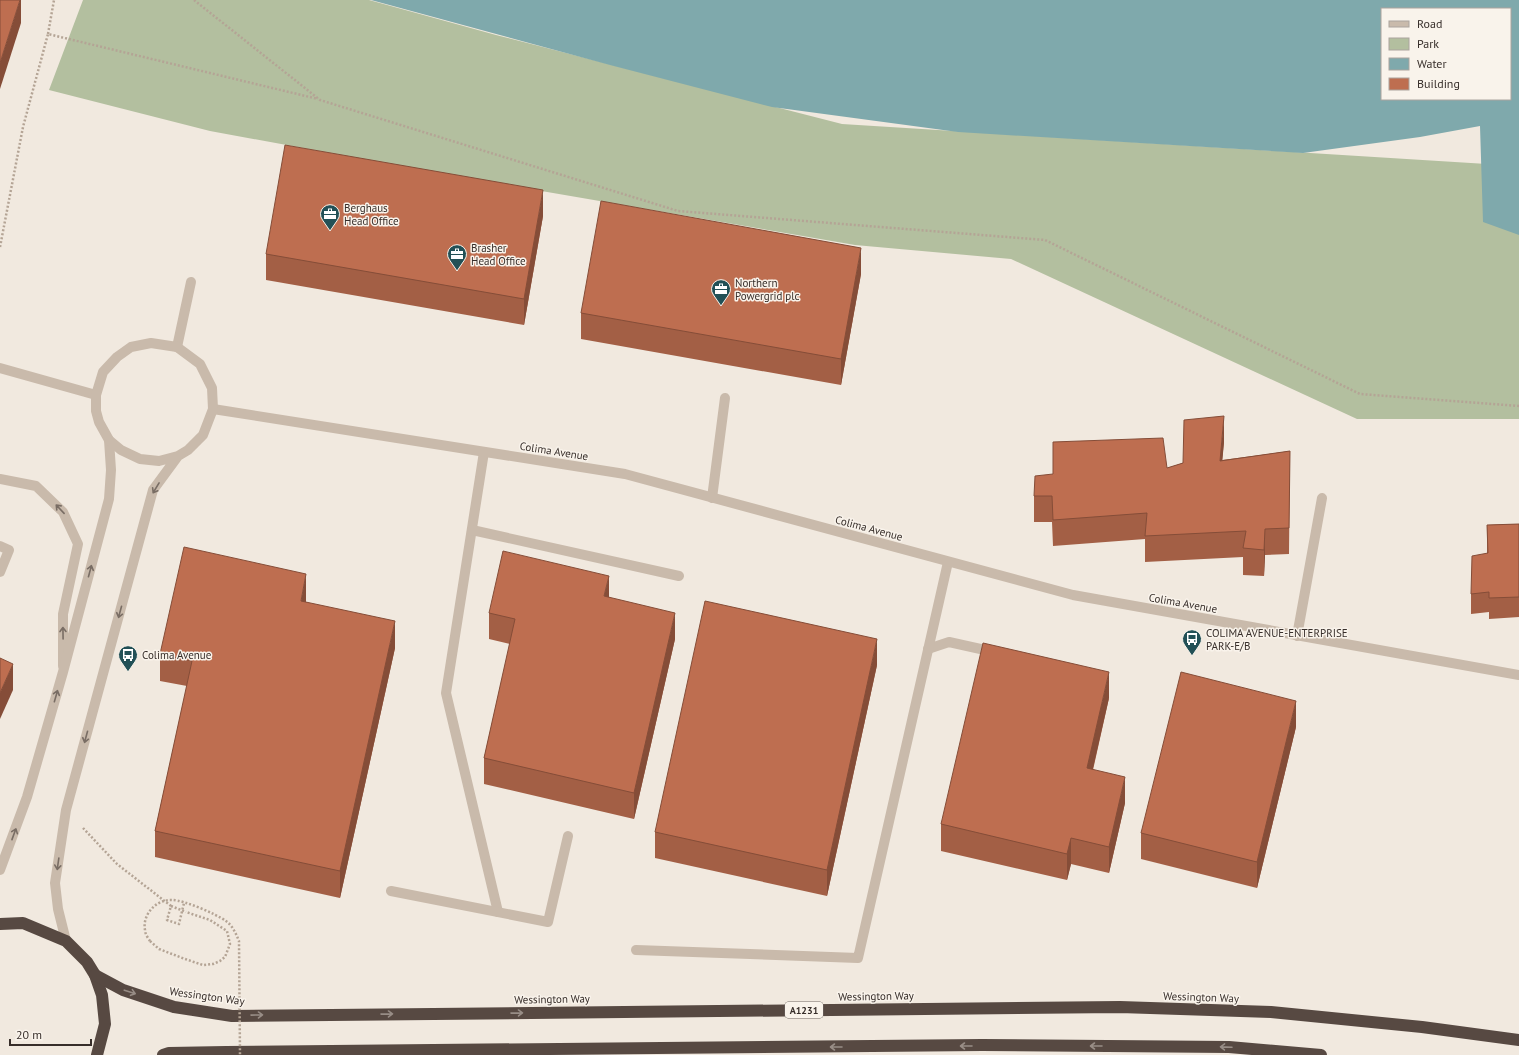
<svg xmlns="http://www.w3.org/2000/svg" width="1519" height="1055" font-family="'PT Sans',sans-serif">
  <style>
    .green { fill: #b3bf9f }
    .water { fill: #7fa9ac; fill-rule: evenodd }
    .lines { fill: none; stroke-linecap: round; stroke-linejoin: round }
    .path { stroke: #b4a495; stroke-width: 2.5; stroke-dasharray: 2 2; stroke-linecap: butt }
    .lane { stroke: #c9baab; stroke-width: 10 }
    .street { stroke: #c9baab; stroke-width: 10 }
    .highway { stroke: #574942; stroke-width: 12 }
    .path-bridge { stroke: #b4a495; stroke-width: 2.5; stroke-dasharray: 2 2; stroke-linecap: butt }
    .wall { fill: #a35f45 }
    .shaded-wall { fill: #854d38 }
    .building { fill: #be6e50; stroke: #854d38 }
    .oneway { stroke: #796d64 }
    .oneway2 { stroke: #988d86 }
    .labels { text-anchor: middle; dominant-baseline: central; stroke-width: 3; stroke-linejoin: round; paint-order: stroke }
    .shield { fill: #f9f3eb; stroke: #716964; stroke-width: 1 }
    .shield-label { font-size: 10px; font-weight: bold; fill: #372e2a }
    .poi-label { font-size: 11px; fill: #372e2a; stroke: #f9f3eb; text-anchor: start }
    .street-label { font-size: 11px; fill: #372e2a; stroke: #f9f3eb }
  </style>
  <rect width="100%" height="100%" fill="#f1e9df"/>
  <polygon class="green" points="83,0 369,0 496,35 842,124 1519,166 1519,419 1357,419 1011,259 855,245 466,178 210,131 49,90"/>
  <path class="water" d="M371 0H1519V235L1483 222 1480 126 1420 137 1303 153 958 132 772 107 610 65ZM1382 9H1510V99H1382Z"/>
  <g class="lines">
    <g class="path">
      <polyline points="194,0 320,100 678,211 1045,240 1360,394 1519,406"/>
      <polyline points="48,34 54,0"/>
      <polyline points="0,247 23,127 48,34 318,99"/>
      <polyline points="83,828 117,864 171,906 167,920 179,924 184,903"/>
      <polyline points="150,941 159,949 185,959 203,965 213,964 220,961 225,957 230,944 227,931 210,920 186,912"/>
    </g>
    <g class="lane">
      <polyline points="177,347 191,282"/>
      <polyline points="484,452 446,693 498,912"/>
      <polyline points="0,479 36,486 63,512 78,544 63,614 63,666"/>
      <polyline points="712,498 725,398"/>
      <polyline points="472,530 679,576"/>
      <polyline points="0,546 9,550 0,572"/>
      <polyline points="1297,636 1322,498"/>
      <polyline points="928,649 949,642 994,652"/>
      <polyline points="391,891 548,922 568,836"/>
      <polyline points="636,950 858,958 948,562"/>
    </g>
    <g class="street">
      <polyline points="0,368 96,395"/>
      <polyline points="213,409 625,474 1073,595 1519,675"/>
      <polyline points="0,870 27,797 63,672 109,499 111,470 109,440"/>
      <polyline points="66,941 58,909 55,883 66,810 153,490 178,456 188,450 203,435 213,409 212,388 200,364 177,347 151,343 131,347 117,357 103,372 96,395 96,411 99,422 109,440 121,450 140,459 159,461 178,456"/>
    </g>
    <g class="highway">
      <polyline points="0,924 23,923 66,941 87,962 95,975 102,995 105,1024 97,1055"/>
      <polyline points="95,975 123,990 174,1007 232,1016 1120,1007 1271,1012 1422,1027 1519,1040"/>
      <polyline points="163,1055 169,1053 226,1052 982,1045 1229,1047 1321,1055"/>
    </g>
    <g class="path-bridge">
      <polyline points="171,906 186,912"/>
      <path d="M150 941C148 938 145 934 145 930 142 915 156 899 172 900 184 900 216 914 226 921 233 926 236 934 239 941L240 1055"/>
    </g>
  </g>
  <g class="wall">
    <polygon points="543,216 524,325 266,280 266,254"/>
    <polygon points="861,274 841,385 581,339 581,313"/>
    <polygon points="1224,442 1222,460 1290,451 1289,554 1265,555 1264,576 1243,575 1243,557 1145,562 1145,539 1053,546 1052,522 1034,522 1034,496 1167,468 1183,463"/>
    <polygon points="1519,524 1519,617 1489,619 1489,612 1471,614 1471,594 1487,553 1487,525"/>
    <polygon points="609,597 675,639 634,819 484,784 484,758 510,644 489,639 489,613"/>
    <polygon points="306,601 306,602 395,648 340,898 155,857 155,831 187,686 160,681 160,654"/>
    <polygon points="877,665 827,896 655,858 655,832"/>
    <polygon points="1109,698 1093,770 1125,803 1109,873 1071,864 1067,880 941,851 941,824"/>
    <polygon points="1296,727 1257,888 1141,859 1141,833"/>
  </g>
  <g class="shaded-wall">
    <polygon points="20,0 21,0 21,23 0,89 0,63"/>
    <polygon points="543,190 543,216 524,325 524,299"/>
    <polygon points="861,248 861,274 841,385 841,359"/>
    <polygon points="1224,416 1224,442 1220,487 1220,461"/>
    <polygon points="1265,529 1265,555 1264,576 1264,550"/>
    <polygon points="306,574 306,601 301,627 301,601"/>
    <polygon points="609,576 609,602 604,596"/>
    <polygon points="675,613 675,639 634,819 634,793"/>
    <polygon points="395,621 395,648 340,898 340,871"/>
    <polygon points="877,639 877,665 827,896 827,870"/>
    <polygon points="13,664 13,690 0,719 0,693"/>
    <polygon points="1109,672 1109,698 1087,794 1087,768"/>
    <polygon points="1296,701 1296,727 1257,888 1257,862"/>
    <polygon points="1125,777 1125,803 1109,873 1109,847"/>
    <polygon points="1071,838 1071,864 1067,880 1067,854"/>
  </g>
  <g class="building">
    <polygon points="0,0 20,0 0,63"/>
    <polygon points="285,145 543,190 524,299 266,254"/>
    <polygon points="601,201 861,248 841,359 581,313"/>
    <polygon points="1224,416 1220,461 1290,451 1289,528 1265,529 1264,550 1243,548 1246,531 1145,536 1147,513 1053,520 1052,496 1034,496 1035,476 1053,474 1053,442 1163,438 1167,468 1183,463 1184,420"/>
    <polygon points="1519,524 1519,597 1489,598 1489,592 1471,594 1472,556 1488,553 1487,525"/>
    <polygon points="184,547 306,574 301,601 395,621 340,871 155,831 192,661 160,654"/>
    <polygon points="503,551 609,576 604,596 675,613 634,793 484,758 515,619 489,613"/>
    <polygon points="705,601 877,639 827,870 655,832"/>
    <polygon points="983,643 1109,672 1087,768 1125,777 1109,847 1071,838 1067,854 941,824"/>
    <polygon points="0,658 13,664 0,693"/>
    <polygon points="1181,672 1296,701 1257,862 1141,833"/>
  </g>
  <defs><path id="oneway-shaft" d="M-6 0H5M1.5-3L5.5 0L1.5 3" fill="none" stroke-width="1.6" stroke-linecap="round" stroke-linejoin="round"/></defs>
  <g class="oneway">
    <use href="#oneway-shaft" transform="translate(156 488) rotate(121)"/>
    <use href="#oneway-shaft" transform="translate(60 509) rotate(-133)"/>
    <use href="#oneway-shaft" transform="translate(90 571) rotate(-75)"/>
    <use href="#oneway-shaft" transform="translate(120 612) rotate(105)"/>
    <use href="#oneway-shaft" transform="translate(63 633) rotate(-91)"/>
    <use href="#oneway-shaft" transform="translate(56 696) rotate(-74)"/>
    <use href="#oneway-shaft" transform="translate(86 737) rotate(105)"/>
    <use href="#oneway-shaft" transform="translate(14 834) rotate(-70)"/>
    <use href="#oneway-shaft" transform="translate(58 864) rotate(98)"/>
  </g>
  <g class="oneway2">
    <use href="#oneway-shaft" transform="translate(130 992) rotate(18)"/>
    <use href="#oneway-shaft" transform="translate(517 1013) rotate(-1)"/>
    <use href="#oneway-shaft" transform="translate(387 1014) rotate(-1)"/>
    <use href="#oneway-shaft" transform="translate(257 1015) rotate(-1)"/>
    <use href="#oneway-shaft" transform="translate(966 1046) rotate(180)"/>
    <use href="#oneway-shaft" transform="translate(1096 1046) rotate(-180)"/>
    <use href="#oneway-shaft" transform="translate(836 1047) rotate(180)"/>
    <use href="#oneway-shaft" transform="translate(1226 1047) rotate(-178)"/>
  </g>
  <defs>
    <g id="office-pin" transform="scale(1)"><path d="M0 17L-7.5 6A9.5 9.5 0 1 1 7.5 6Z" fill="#225056" stroke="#f9f3eb"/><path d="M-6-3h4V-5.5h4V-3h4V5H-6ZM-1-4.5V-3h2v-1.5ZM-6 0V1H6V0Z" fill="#fff"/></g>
    <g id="bus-pin" transform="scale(1)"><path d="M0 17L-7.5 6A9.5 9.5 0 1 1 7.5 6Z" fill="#225056" stroke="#f9f3eb"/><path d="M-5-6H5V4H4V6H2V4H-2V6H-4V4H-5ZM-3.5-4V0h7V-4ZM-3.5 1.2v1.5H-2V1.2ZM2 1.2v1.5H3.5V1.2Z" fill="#fff"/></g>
  </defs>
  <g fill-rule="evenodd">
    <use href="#office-pin" x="330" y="214"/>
    <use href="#office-pin" x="457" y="254"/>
    <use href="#office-pin" x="721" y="289"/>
    <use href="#bus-pin" x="1192" y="639"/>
    <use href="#bus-pin" x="128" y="655"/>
  </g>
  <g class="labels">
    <rect class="shield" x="785" y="1002" width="38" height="16" rx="3"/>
    <g class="shield-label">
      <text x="804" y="1010">A1231</text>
    </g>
    <g class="poi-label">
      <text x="344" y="208">Berghaus<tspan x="344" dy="13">Head Office</tspan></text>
      <text x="471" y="248">Brasher<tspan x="471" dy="13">Head Office</tspan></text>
      <text x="735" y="283">Northern<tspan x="735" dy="13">Powergrid plc</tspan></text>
      <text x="1206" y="633">COLIMA AVENUE-ENTERPRISE<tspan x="1206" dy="13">PARK-E/B</tspan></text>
      <text x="142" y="655">Colima Avenue</text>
    </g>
    <g class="street-label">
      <text transform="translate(554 451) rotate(9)">Colima Avenue</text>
      <text transform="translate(869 528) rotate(15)">Colima Avenue</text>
      <text transform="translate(1183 603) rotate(10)">Colima Avenue</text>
      <text transform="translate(207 996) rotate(8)">Wessington Way</text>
      <text transform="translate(876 996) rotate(-1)">Wessington Way</text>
      <text transform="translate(1201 997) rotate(2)">Wessington Way</text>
      <text transform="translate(552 999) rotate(-1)">Wessington Way</text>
    </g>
  </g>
  <rect x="1381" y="8" width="130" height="92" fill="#f9f3eb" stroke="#aba49e"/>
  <rect x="1389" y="21" width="20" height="6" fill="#c9baab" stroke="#aba49e"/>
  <text x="1417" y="28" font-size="12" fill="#372e2a">Road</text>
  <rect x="1389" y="38" width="20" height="12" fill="#b3bf9f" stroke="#aba49e"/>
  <text x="1417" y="48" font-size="12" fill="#372e2a">Park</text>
  <rect x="1389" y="58" width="20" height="12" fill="#7fa9ac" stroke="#aba49e"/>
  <text x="1417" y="68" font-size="12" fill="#372e2a">Water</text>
  <rect x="1389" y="78" width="20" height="12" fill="#be6e50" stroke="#aba49e"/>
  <text x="1417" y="88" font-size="12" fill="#372e2a">Building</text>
  <path d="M10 1039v6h81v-6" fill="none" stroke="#372e2a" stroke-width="2"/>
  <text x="16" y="1039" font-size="12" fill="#372e2a" stroke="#f9f3eb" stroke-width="3" paint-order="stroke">20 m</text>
</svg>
